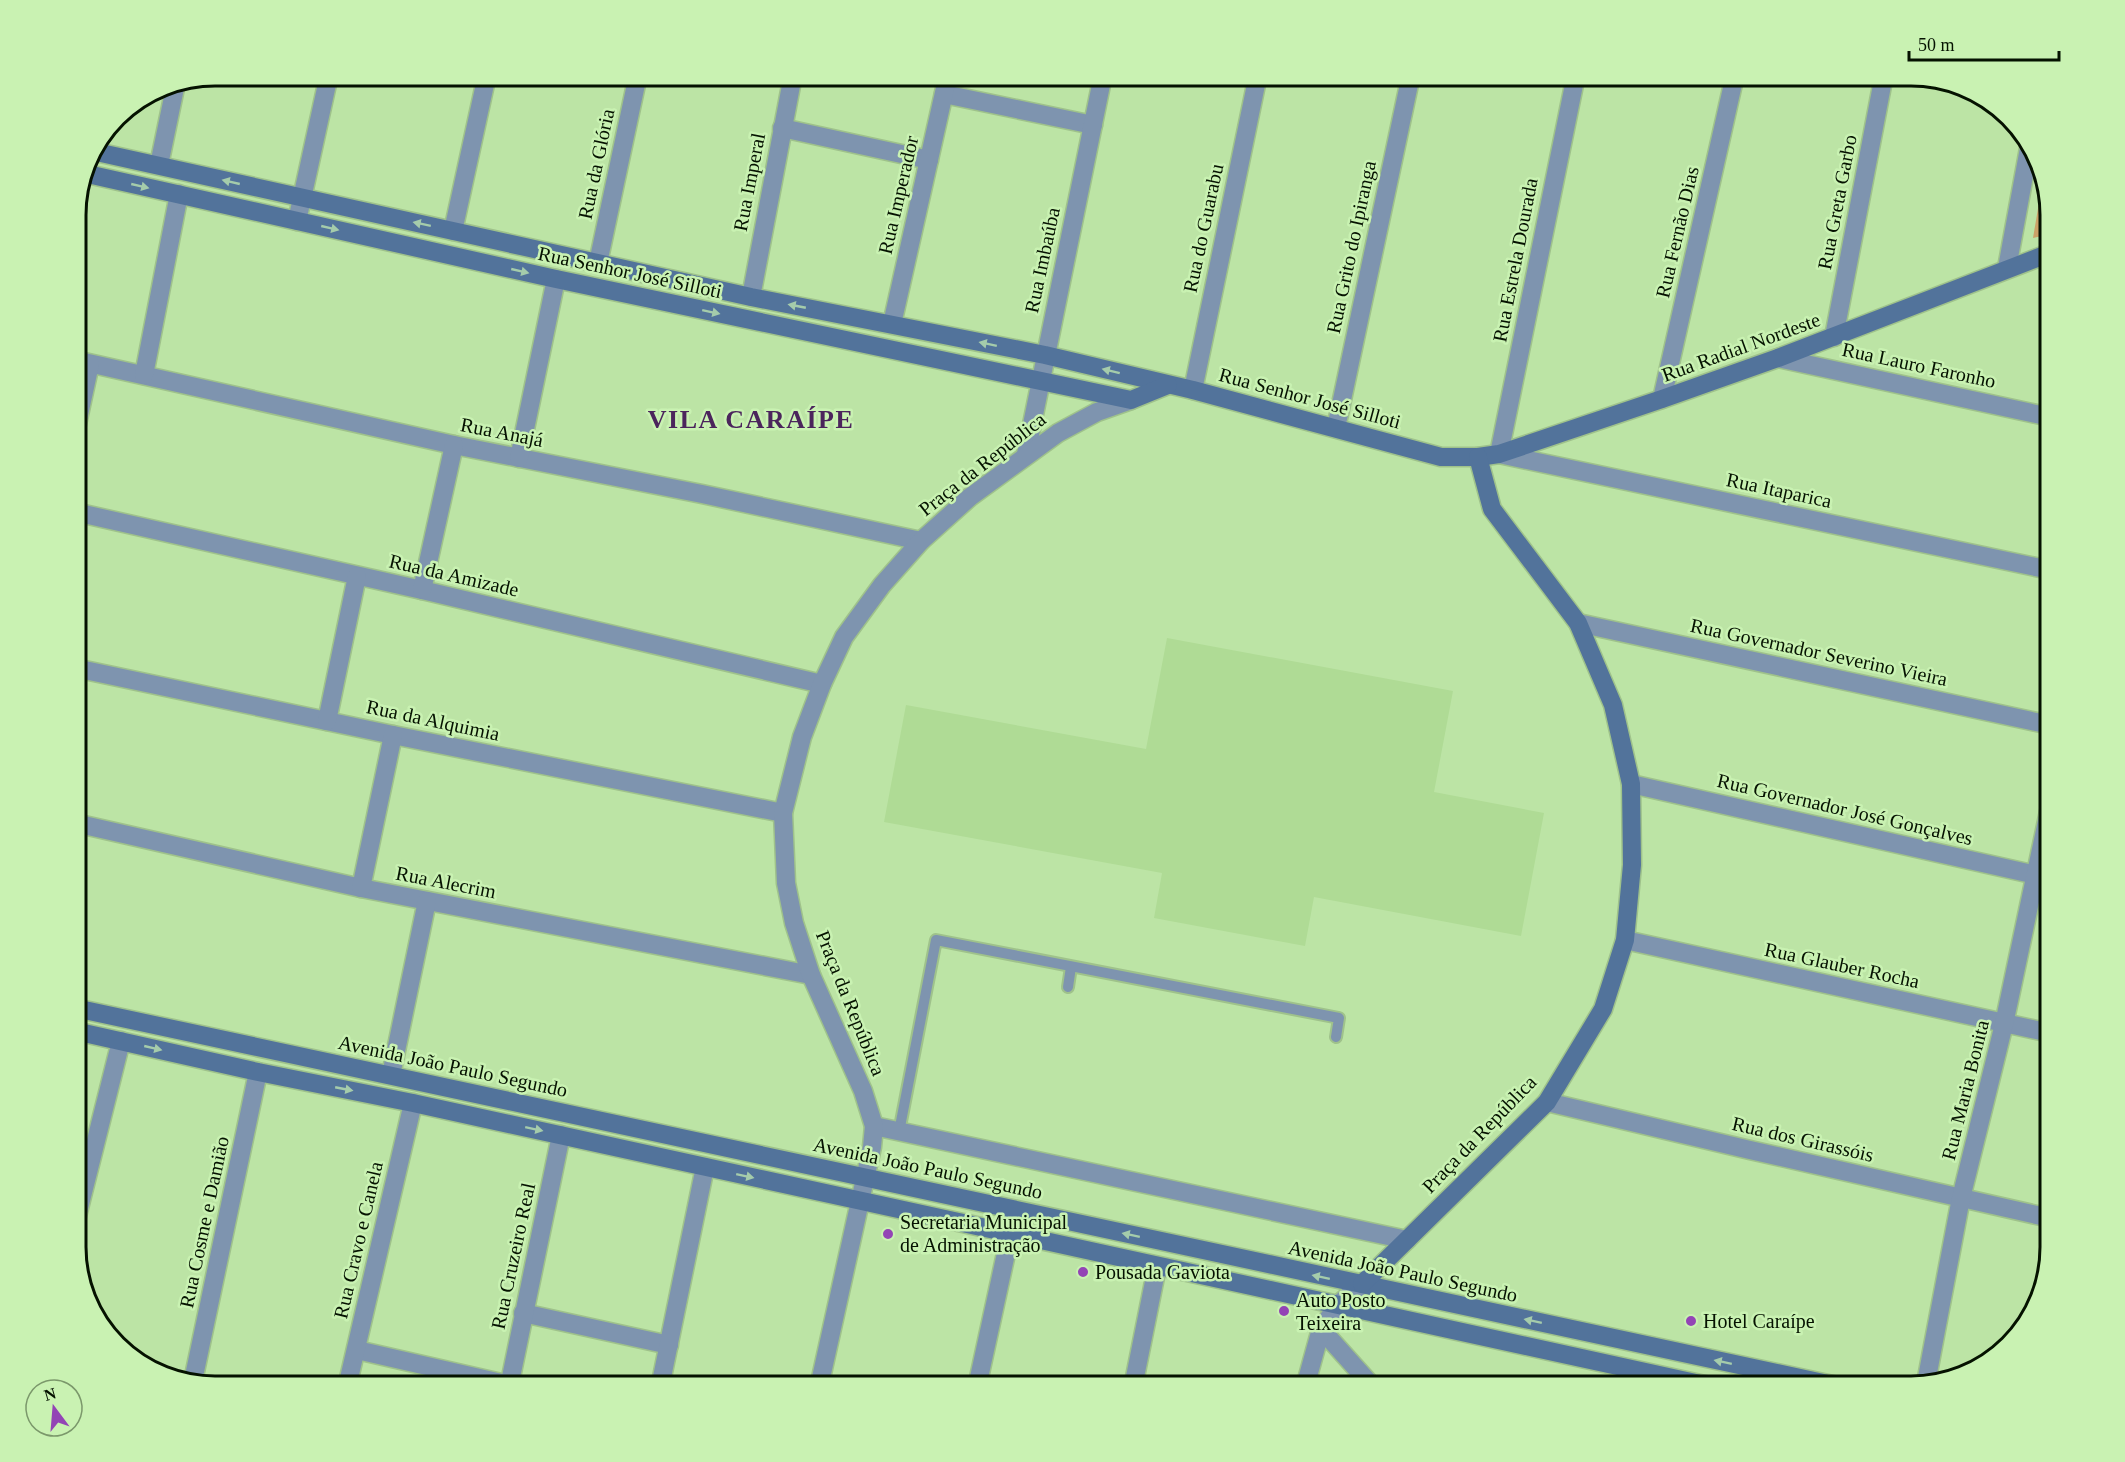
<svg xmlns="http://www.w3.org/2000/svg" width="2125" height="1462" font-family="'Times New Roman',serif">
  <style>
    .built { fill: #afdb95 }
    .green { fill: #cca268 }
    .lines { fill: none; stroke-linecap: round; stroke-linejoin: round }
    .lane-casing { stroke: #9fc28b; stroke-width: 14 }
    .street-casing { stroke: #9fc28b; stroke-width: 21 }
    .secondary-casing { stroke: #9fc28b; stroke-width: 21 }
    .lane { stroke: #7e94af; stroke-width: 10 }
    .street { stroke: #7e94af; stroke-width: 18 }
    .secondary { stroke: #52739b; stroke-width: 18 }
    .oneway { fill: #a5ccab }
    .poi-dot { fill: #9344b5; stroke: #c9f2b2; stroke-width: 2 }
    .labels { text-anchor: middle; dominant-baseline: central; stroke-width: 5; stroke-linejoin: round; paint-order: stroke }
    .street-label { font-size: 20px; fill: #051200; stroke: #c9f2b2 }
    .poi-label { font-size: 20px; fill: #051200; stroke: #c9f2b2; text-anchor: start }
    .district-label { font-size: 26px; font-weight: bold; letter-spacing: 1.5px; fill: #4b255c; stroke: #c9f2b2 }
    .rim { fill: none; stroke: #051200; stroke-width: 3 }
  </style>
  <rect width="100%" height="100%" fill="#bce4a5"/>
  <polygon class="built" points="1167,638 1453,691 1434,792 1544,813 1521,936 1314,897 1305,946 1154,918 1162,873 884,822 906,705 1146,749"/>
  <polygon class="green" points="2042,185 2050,214 2050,234 2033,238"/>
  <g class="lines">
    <g class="lane-casing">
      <g id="lane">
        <polyline points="1068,987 1071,967"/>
        <polyline points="899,1132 936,940 1339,1018 1336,1037"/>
      </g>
    </g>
    <g class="street-casing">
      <g id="street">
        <polyline points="1576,75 1499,454 2050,570"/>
        <polyline points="944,94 1093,125"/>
        <polyline points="782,128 929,160"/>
        <polyline points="159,165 176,83"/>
        <polyline points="297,221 329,75"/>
        <polyline points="453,231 487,75"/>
        <polyline points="598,263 638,75"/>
        <polyline points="2007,268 2030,143"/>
        <polyline points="751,297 793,75"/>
        <polyline points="892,324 948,75"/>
        <polyline points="1834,337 1884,75"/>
        <polyline points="1778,358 2050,417"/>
        <polyline points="75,360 454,445 702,494 921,541"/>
        <polyline points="144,375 179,194"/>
        <polyline points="1193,390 1258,75"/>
        <polyline points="1662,399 1735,75"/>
        <polyline points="1336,428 1411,75"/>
        <polyline points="75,433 90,364"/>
        <polyline points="1026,454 1103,75"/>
        <polyline points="519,458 556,279"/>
        <polyline points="75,512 422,590 822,684"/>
        <polyline points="422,590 454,445"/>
        <polyline points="1578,623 2050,725"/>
        <polyline points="75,668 393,735 783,813"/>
        <polyline points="327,721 357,576"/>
        <polyline points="1631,784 2050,878"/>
        <polyline points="75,823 361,888 811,975"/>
        <polyline points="361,888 393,735"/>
        <polyline points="1625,940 2050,1033"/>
        <polyline points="391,1075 427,901"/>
        <polyline points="1547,1102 1750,1150 2050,1218"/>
        <polyline points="874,1126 1407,1240"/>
        <polyline points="75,1224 121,1041"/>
        <polyline points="523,1313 669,1345"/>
        <polyline points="1321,1329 1373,1387"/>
        <polyline points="357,1350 510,1385"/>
        <polyline points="193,1381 258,1072"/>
        <polyline points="1926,1383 1961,1198 2004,1024 2050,807"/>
        <polyline points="347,1387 413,1103"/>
        <polyline points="509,1387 561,1135"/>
        <polyline points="660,1387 705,1167"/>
        <polyline points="819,1387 872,1147 874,1126 863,1091 811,975 794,923 786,883 783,813 802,737 822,684 844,637 882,585 921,541 970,497 1058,433 1097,412 1131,400"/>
        <polyline points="977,1387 1010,1235"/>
        <polyline points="1133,1387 1157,1267"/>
        <polyline points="1305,1387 1321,1329 1338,1305 1362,1284"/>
      </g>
    </g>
    <g class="secondary-casing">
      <g id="secondary">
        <polyline points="92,151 751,297 1045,355 1193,390 1441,457 1478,457 1499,454 1662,399 1778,358 2050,253"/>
        <polyline points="83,173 556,279 1131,400 1168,385"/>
        <polyline points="75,1008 1842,1387"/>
        <polyline points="75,1031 258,1072 413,1103 1714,1387"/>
        <polyline points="1362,1284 1547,1102 1603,1009 1625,940 1632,865 1631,784 1613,705 1578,623 1492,509 1478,457"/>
      </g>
    </g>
    <use href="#lane" class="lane"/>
    <use href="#street" class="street"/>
    <use href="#secondary" class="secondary"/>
  </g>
  <defs><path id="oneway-solid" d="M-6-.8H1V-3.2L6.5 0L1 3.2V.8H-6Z" transform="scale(1.5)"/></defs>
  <g class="oneway">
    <use href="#oneway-solid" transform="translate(231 182) rotate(-167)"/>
    <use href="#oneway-solid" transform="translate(140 186) rotate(13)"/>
    <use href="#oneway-solid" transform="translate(422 224) rotate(-168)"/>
    <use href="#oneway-solid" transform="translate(330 228) rotate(13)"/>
    <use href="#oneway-solid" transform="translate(520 271) rotate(13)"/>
    <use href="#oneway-solid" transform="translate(797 306) rotate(-169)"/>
    <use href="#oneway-solid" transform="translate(711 312) rotate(12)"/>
    <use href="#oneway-solid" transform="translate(988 344) rotate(-168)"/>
    <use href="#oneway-solid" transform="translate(1111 371) rotate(-166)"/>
    <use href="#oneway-solid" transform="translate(153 1048) rotate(13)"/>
    <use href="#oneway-solid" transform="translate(344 1089) rotate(11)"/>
    <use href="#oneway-solid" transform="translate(534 1129) rotate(12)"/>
    <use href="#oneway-solid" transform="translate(745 1176) rotate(12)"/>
    <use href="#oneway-solid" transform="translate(1131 1235) rotate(-168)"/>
    <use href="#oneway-solid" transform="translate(1321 1277) rotate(-168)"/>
    <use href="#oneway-solid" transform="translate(1533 1321) rotate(-168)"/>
    <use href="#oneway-solid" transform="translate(1723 1362) rotate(-168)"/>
  </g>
  <g class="poi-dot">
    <circle cx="888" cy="1234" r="6"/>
    <circle cx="1083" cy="1272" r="6"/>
    <circle cx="1284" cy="1311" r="6"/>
    <circle cx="1691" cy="1321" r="6"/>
  </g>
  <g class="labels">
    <g class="street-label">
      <text transform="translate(596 164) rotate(-78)">Rua da Glória</text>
      <text transform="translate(749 182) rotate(-79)">Rua Imperal</text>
      <text transform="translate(898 195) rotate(-77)">Rua Imperador</text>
      <text transform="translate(1837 202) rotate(-79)">Rua Greta Garbo</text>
      <text transform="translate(1203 228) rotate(-78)">Rua do Guarabu</text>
      <text transform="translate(1677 232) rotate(-77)">Rua Fernão Dias</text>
      <text transform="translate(1351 247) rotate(-78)">Rua Grito do Ipiranga</text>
      <text transform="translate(1042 260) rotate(-78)">Rua Imbaúba</text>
      <text transform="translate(1515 260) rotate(-79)">Rua Estrela Dourada</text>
      <text transform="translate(630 272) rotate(12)">Rua Senhor José Silloti</text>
      <text transform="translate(1741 347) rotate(-20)">Rua Radial Nordeste</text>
      <text transform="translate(1919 365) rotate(12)">Rua Lauro Faronho</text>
      <text transform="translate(1310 398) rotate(15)">Rua Senhor José Silloti</text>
      <text transform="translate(502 432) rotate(11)">Rua Anajá</text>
      <text transform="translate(982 464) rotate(-38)">Praça da República</text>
      <text transform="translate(1779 490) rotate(12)">Rua Itaparica</text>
      <text transform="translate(454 575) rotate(13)">Rua da Amizade</text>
      <text transform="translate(1819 652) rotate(12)">Rua Governador Severino Vieira</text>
      <text transform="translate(433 720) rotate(12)">Rua da Alquimia</text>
      <text transform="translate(1845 809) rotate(13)">Rua Governador José Gonçalves</text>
      <text transform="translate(446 882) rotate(11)">Rua Alecrim</text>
      <text transform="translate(1842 965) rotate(12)">Rua Glauber Rocha</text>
      <text transform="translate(851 1003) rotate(68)">Praça da República</text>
      <text transform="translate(453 1066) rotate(12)">Avenida João Paulo Segundo</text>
      <text transform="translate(1965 1090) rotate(-76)">Rua Maria Bonita</text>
      <text transform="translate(1479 1134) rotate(-46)">Praça da República</text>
      <text transform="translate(1803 1139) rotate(13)">Rua dos Girassóis</text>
      <text transform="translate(928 1168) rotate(12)">Avenida João Paulo Segundo</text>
      <text transform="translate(204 1222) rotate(-78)">Rua Cosme e Damião</text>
      <text transform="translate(358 1240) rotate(-77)">Rua Cravo e Canela</text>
      <text transform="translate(513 1256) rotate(-78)">Rua Cruzeiro Real</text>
      <text transform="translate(1403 1271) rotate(12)">Avenida João Paulo Segundo</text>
    </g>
    <g class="poi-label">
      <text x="900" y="1222">Secretaria Municipal<tspan x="900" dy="23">de Administração</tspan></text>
      <text x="1095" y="1272">Pousada Gaviota</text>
      <text x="1296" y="1300">Auto Posto<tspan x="1296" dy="23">Teixeira</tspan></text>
      <text x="1703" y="1321">Hotel Caraípe</text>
    </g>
    <g class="district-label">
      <text x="751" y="419">VILA CARAÍPE</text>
    </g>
  </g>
  <path d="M0 0H2125V1462H0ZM215 86H1911A129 129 0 0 1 2040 215V1247A129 129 0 0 1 1911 1376H215A129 129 0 0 1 86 1247V215A129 129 0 0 1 215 86Z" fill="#c9f2b2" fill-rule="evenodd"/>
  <path class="rim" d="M215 86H1911A129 129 0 0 1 2040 215V1247A129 129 0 0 1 1911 1376H215A129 129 0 0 1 86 1247V215A129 129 0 0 1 215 86Z"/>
  <g transform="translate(54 1408) rotate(344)"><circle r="28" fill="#c9f2b2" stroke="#7b986b" stroke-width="1.5"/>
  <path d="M0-4.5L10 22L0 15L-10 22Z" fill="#9344b5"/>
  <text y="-9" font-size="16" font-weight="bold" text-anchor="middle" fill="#051200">N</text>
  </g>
  <path d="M1909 51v9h150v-9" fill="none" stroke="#051200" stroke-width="3"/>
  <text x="1918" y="51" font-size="18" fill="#051200" stroke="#c9f2b2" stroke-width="4.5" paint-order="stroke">50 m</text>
</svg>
